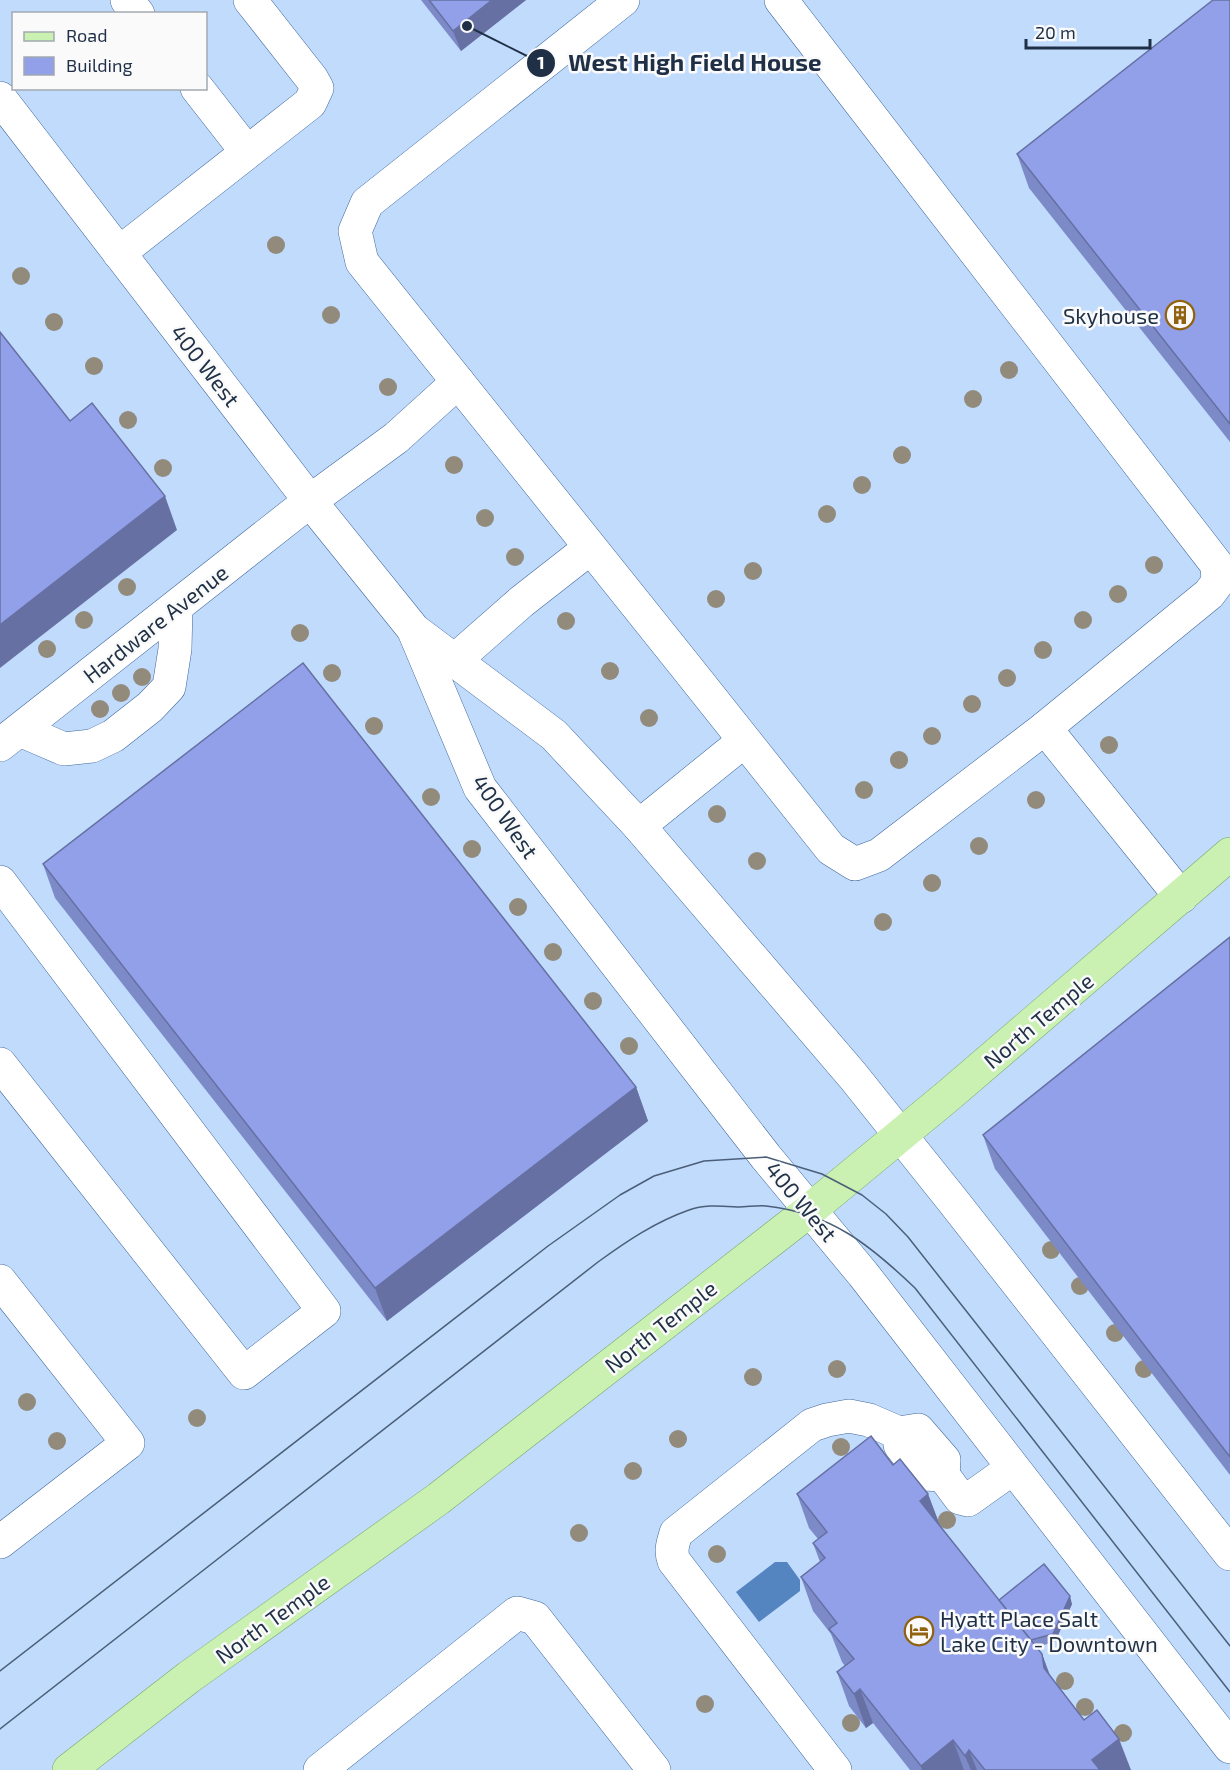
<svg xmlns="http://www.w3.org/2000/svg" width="1230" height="1770" font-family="'Exo 2',sans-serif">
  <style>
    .water { fill: #5485c1 }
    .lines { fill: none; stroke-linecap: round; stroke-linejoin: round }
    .minor-casing { stroke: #41699a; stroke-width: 34 }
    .major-casing { stroke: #77a76a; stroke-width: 34 }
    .minor { stroke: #fff; stroke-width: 33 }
    .major { stroke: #caf1b1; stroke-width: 33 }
    .tram { stroke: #4b5f78; stroke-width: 1.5 }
    .tree { fill: #928b7c }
    .wall { fill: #7d8ac8 }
    .shaded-wall { fill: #6670a3 }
    .building { fill: #91a0e9; stroke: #6670a3; stroke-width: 1.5 }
    .labels { text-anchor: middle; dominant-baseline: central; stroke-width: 5; stroke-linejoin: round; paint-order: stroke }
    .poi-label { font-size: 22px; fill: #1f3046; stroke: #fafafa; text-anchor: end }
    .street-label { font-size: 22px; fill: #1f3046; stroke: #fafafa }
    .leader { fill: none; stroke: #1f3046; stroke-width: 2 }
    .callout-dot { fill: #1f3046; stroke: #fafafa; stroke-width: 2 }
    .mark-label { font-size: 18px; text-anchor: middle; font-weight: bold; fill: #fff }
    .callout-label { font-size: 24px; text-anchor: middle; font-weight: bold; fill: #1f3046; stroke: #fafafa; stroke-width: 5; stroke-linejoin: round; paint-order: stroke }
  </style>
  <rect width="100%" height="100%" fill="#c1dbfd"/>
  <polygon class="water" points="775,1562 787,1562 800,1580 800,1591 759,1622 736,1592"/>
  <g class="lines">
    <g class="minor-casing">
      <g id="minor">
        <polyline points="127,0 138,14"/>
        <path d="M623 0 367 203 355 231 362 262C519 456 675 653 831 849L855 864 879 855 1045 728 1209 594 1218 582 1217 565 781 0"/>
        <polyline points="197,88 247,152"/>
        <polyline points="0,98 310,501 414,630 554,735 639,826 853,1076 953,1201 1230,1554"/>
        <polyline points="119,253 310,103 317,88 312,79 250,0"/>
        <polyline points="414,631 480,788 766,1157 863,1274 1230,1747"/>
        <polyline points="454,661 521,602 590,548"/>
        <polyline points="1045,728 1181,897"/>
        <polyline points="20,730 64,749 92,746 113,736 150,707 169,687 175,649 176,607"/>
        <polyline points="0,745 310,501 396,438 458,382"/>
        <polyline points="639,826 744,741"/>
        <polyline points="0,882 324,1311 244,1373 0,1064"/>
        <polyline points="0,1281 128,1443 0,1542"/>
        <polyline points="943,1475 960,1498 968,1500 1013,1468"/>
        <polyline points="320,1770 517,1613 535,1618 654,1770"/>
        <path d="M835 1770 674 1561C670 1551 673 1543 676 1533L812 1425 827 1420 849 1416 869 1420 899 1433 918 1430 944 1460 943 1475 923 1474 900 1445 899 1433"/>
      </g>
    </g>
    <g class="major-casing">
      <polyline id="major" points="69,1770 189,1677 438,1499 805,1214 949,1095 1230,854"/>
    </g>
    <use href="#minor" class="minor"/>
    <use href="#major" class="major"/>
    <g class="tram">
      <polyline points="0,1671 548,1246 620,1195 654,1176 704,1161 766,1157 822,1174 862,1195 886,1214 908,1237 1230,1646"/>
      <path d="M0 1729 598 1262C627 1241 655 1222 689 1210 704 1204 722 1206 739 1207 748 1207 757 1205 766 1206 831 1213 870 1245 915 1288L1230 1692"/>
    </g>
  </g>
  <g class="tree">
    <circle cx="276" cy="245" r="9"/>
    <circle cx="21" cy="276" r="9"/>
    <circle cx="331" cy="315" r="9"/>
    <circle cx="54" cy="322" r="9"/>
    <circle cx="94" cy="366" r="9"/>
    <circle cx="1009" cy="370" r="9"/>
    <circle cx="388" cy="387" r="9"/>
    <circle cx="973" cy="399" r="9"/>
    <circle cx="128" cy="420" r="9"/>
    <circle cx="902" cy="455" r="9"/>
    <circle cx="454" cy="465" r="9"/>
    <circle cx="163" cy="468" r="9"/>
    <circle cx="862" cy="485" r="9"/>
    <circle cx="827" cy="514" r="9"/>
    <circle cx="485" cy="518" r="9"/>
    <circle cx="515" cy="557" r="9"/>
    <circle cx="1154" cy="565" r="9"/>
    <circle cx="753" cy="571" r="9"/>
    <circle cx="127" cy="587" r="9"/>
    <circle cx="1118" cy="594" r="9"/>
    <circle cx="716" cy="599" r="9"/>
    <circle cx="84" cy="620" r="9"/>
    <circle cx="1083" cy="620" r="9"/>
    <circle cx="566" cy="621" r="9"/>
    <circle cx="300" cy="633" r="9"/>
    <circle cx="47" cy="649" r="9"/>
    <circle cx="1043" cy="650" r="9"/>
    <circle cx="610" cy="671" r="9"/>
    <circle cx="332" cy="673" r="9"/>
    <circle cx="142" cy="677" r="9"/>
    <circle cx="1007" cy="678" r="9"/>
    <circle cx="121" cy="693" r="9"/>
    <circle cx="972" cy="704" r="9"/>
    <circle cx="100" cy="709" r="9"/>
    <circle cx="649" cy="718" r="9"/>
    <circle cx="374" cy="726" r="9"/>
    <circle cx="932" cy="736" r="9"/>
    <circle cx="1109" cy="745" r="9"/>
    <circle cx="899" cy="760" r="9"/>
    <circle cx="864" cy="790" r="9"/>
    <circle cx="431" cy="797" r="9"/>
    <circle cx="1036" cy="800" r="9"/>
    <circle cx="717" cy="814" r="9"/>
    <circle cx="979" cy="846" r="9"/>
    <circle cx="472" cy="849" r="9"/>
    <circle cx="757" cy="861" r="9"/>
    <circle cx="932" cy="883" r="9"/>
    <circle cx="518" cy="907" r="9"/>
    <circle cx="883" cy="922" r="9"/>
    <circle cx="553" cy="952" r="9"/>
    <circle cx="593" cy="1001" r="9"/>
    <circle cx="629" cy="1046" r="9"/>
    <circle cx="1051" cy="1250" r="9"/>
    <circle cx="1080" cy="1286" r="9"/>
    <circle cx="1115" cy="1333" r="9"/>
    <circle cx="837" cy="1369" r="9"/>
    <circle cx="1144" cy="1369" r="9"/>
    <circle cx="753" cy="1377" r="9"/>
    <circle cx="27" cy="1402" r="9"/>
    <circle cx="197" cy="1418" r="9"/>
    <circle cx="678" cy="1439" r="9"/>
    <circle cx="57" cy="1441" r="9"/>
    <circle cx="841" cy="1447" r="9"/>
    <circle cx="633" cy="1471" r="9"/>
    <circle cx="947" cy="1520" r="9"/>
    <circle cx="579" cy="1533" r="9"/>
    <circle cx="717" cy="1554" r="9"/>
    <circle cx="1065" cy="1681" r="9"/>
    <circle cx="705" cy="1704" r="9"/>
    <circle cx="1085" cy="1707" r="9"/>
    <circle cx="851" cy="1723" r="9"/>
    <circle cx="1123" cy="1733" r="9"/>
  </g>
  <g class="wall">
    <polygon points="421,0 526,0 461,51"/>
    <polygon points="1230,0 1230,442 1029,188 1017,154"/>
    <polygon points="43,864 636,1087 648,1121 387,1321 55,898"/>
    <polygon points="1230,937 1230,1475 995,1169 983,1135"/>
    <polygon points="893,1465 928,1494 939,1524 999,1600 1072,1604 1055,1642 1036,1647 1042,1654 1050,1675 1084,1720 1131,1770 910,1770 873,1723 866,1728 849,1706 837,1672 845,1666 842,1662 831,1634 813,1611 801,1577 820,1562 813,1543 818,1539 809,1528 797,1494"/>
  </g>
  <g class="shaded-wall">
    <polygon points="492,0 526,0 461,51 453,31"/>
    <polygon points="165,496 177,530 0,668 0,625"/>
    <polygon points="636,1087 648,1121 387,1321 375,1288"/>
    <polygon points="928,1494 941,1528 920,1501"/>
    <polygon points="1070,1596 1072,1604 1055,1642 1053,1634"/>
    <polygon points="1042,1654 1054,1688 1044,1668"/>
    <polygon points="860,1689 873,1723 866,1728 854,1694"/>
    <polygon points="1119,1739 1131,1770 1096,1770 1092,1760"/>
    <polygon points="953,1740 964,1770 922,1770 921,1766"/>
    <polygon points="969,1750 977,1770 971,1770 965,1756"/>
  </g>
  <g class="building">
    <polygon points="429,0 492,0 453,31"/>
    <polygon points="1213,0 1230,0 1230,424 1017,154"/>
    <polygon points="0,332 70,421 92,403 165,496 0,625"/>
    <polygon points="303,663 636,1087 375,1288 43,864"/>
    <polygon points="1230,937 1230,1457 983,1135"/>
    <polygon points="871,1436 893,1465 900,1459 928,1494 920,1501 1042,1654 1044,1668 1084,1720 1097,1710 1119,1739 1092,1760 1100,1770 985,1770 969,1750 965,1756 953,1740 921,1766 860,1689 854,1694 837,1672 854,1659 829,1629 837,1623 801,1577 825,1558 813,1543 827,1532 797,1494"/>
    <polygon points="1044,1564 1070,1596 1053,1634 1031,1640 999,1600"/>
  </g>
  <defs>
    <g id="building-ring" transform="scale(1.5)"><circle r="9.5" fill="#fafafa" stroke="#91620f" stroke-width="1.5"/><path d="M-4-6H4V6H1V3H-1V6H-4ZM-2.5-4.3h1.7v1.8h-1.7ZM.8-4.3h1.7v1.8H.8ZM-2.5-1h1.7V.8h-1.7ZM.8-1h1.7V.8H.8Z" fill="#91620f"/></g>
    <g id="hotel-ring" transform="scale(1.5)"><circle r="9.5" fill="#fafafa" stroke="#91620f" stroke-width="1.5"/><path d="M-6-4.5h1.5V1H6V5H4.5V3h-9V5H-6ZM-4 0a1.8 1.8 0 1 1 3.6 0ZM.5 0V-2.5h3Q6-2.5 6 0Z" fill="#91620f"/></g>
  </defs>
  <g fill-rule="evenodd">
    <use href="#building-ring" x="1180" y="315"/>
    <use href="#hotel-ring" x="919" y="1631"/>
  </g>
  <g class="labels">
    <g class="poi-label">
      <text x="1159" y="315">Skyhouse</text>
      <text x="940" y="1618" text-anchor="start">Hyatt Place Salt<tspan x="940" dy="25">Lake City - Downtown</tspan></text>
    </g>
    <g class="street-label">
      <text transform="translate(206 365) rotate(52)">400 West</text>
      <text transform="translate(155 623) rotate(-38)">Hardware Avenue</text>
      <text transform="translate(506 816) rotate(55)">400 West</text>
      <text transform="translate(1038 1020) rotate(-40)">North Temple</text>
      <text transform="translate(802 1201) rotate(50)">400 West</text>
      <text transform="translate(660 1326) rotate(-38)">North Temple</text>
      <text transform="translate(272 1618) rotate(-36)">North Temple</text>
    </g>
  </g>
  <path class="leader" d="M467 26L541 63"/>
  <g class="callout-dot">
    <circle cx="467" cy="26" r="6"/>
    <circle cx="541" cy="63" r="15"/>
  </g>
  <g class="mark-label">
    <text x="541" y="69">1</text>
  </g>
  <g class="callout-label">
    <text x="695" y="71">West High Field House</text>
  </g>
  <rect x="12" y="12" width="195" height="78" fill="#fafafa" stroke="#a2a9b2" stroke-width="1.5"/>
  <rect x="24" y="32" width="30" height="9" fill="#caf1b1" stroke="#a2a9b2" stroke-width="1.5"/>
  <text x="66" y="42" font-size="18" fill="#1f3046">Road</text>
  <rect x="24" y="57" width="30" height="18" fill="#91a0e9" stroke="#a2a9b2" stroke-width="1.5"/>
  <text x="66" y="72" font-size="18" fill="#1f3046">Building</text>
  <path d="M1026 39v9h124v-9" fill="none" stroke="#1f3046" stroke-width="3"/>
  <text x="1035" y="39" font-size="18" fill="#1f3046" stroke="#fafafa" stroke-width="4.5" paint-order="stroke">20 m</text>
</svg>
